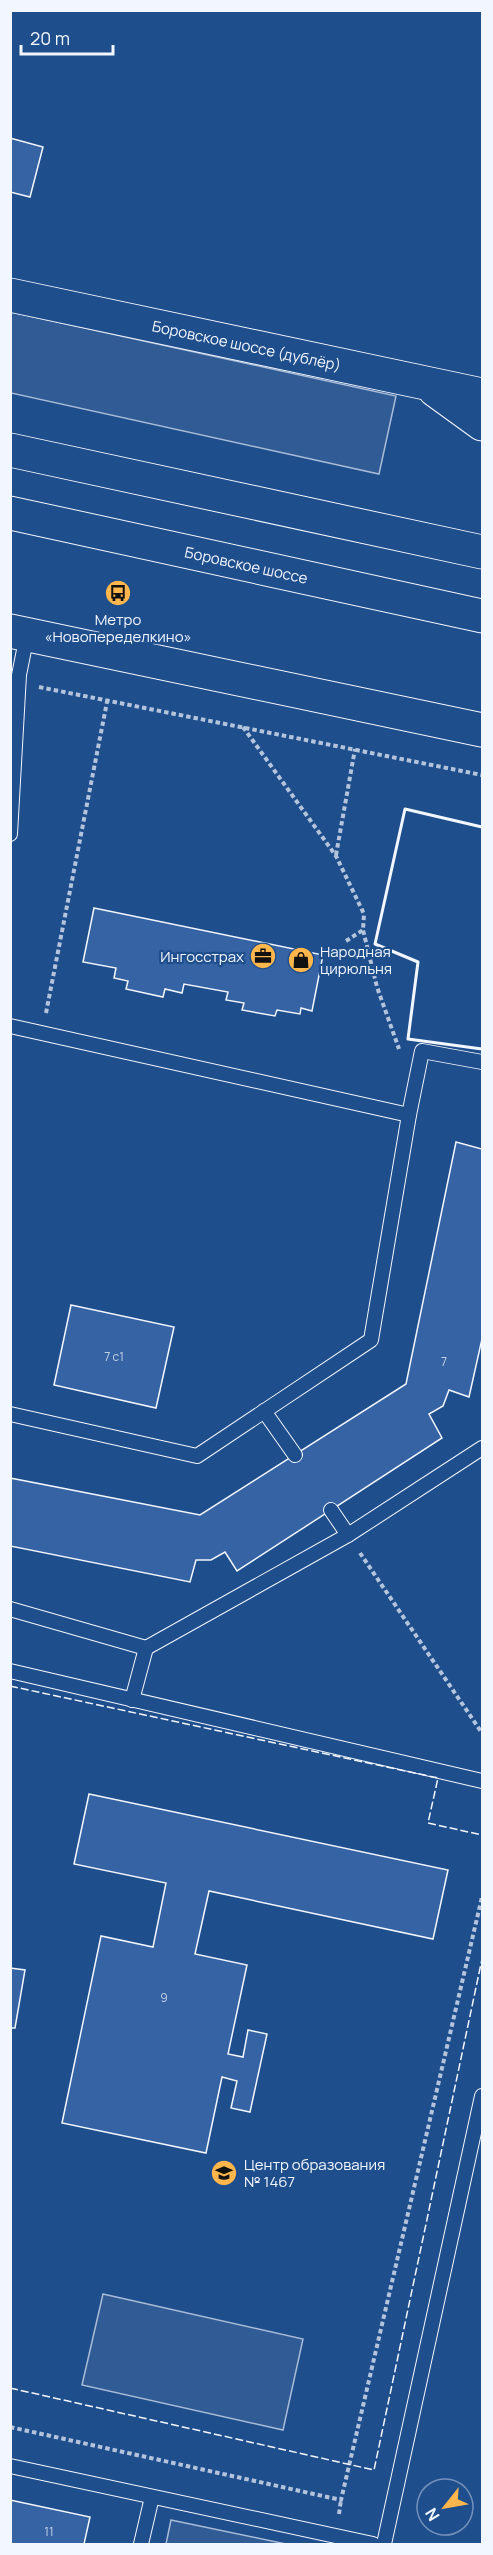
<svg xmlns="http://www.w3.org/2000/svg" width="493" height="2555" font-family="Manrope,sans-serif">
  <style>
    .built { fill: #305b95; stroke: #a8bbd7; stroke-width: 1.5 }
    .building { fill: #3563a3; stroke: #f2f6ff; stroke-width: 1.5 }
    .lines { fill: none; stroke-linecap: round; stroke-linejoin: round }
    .service-casing { stroke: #f2f6ff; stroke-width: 16 }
    .tertiary-casing { stroke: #f2f6ff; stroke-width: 35 }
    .primary-casing { stroke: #f2f6ff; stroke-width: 35 }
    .path { stroke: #b3c4dc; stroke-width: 4; stroke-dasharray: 4.5 3; stroke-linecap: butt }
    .service { stroke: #1f4e8c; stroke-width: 14 }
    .tertiary { stroke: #1f4e8c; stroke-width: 33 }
    .primary { stroke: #1f4e8c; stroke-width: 33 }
    .fence { stroke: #f2f6ff; stroke-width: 1.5; stroke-dasharray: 8 3; stroke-linecap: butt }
    .wall { stroke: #f2f6ff; stroke-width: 3 }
    .labels { text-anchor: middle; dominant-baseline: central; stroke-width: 4.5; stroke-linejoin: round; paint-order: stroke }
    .number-label { font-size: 12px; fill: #c3d1e8 }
    .street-label { font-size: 15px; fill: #f2f6ff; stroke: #1f4e8c }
    .poi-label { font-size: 15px; fill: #f2f6ff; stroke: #1f4e8c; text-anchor: start }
  </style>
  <rect width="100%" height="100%" fill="#1f4e8c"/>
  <g class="built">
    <polygon points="11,312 396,396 379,474 11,393"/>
    <polygon points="103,2294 303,2339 283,2430 82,2385"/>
    <polygon points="171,2520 286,2544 166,2544"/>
  </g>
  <g class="building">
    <polygon points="10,138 43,147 30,197 10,192"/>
    <polygon points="94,908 323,955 312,1011 301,1008 300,1014 277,1010 275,1016 242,1010 244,1003 226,1000 228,992 184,984 182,993 165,989 163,997 126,989 128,981 114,978 116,968 83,962"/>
    <polygon points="456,1142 482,1149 482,1339 469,1397 449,1390 443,1406 429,1414 442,1438 237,1571 225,1552 211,1560 196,1560 190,1582 10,1546 10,1478 200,1515 406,1384"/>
    <polygon points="71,1305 174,1327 156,1408 54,1385"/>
    <polygon points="89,1794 448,1870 433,1939 209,1891 195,1954 247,1965 228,2054 243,2057 248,2030 267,2034 250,2112 231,2108 237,2081 222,2077 206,2153 62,2123 101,1936 153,1947 166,1883 74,1864"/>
    <polygon points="10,1968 25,1970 15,2028 10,2028"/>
    <polygon points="10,2500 90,2517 84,2544 10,2544"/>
  </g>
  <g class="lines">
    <g class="service-casing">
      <g id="service">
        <polyline points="10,834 19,675 27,635"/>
        <polyline points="10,1026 409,1115 422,1051 482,1062"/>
        <polyline points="264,1411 295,1455"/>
        <polyline points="10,1414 197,1456 371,1340 409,1115"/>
        <polyline points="331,1510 348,1535"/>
        <polyline points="10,1609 146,1648"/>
        <polyline points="10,1671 482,1781"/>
        <polyline points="132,1700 146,1648 348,1535 482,1448"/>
        <polyline points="10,2466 373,2544"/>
        <polyline points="141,2544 152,2497"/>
        <polyline points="384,2544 482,2096"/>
      </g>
    </g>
    <g class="tertiary-casing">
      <g id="tertiary">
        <path id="s1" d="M10 295 482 395"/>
        <polyline points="435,390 482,424"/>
        <polyline points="10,631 482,730"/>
      </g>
    </g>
    <g class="primary-casing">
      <g id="primary">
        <polyline points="10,450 482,552"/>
        <path id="s2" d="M10 513 482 616"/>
      </g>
    </g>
    <g class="path">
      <polyline points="39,687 482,775"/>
      <polyline points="243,727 336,856 364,914 363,930 377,987 399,1049"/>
      <polyline points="336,855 355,749"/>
      <polyline points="346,941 363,930"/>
      <polyline points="46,1013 107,702"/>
      <polyline points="360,1553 482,1733"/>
      <polyline points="10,2427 341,2500 482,1897"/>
      <polyline points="339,2514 341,2500"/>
    </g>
    <use href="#service" class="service"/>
    <use href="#tertiary" class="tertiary"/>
    <use href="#primary" class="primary"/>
    <g class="fence">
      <polyline points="10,1686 438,1778 428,1823 482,1835"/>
      <polyline points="10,2388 374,2470 482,1959"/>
      <polyline points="482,2511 482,2514"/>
    </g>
    <polyline class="wall" points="482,827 405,809 375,944 418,962 408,1039 482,1049"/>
  </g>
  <defs>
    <g id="bus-disc" transform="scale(1.35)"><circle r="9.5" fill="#ffb74d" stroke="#1f4e8c"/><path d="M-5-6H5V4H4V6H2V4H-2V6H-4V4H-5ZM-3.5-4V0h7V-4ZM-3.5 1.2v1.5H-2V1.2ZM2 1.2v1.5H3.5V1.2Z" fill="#111"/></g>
    <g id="office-disc" transform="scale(1.35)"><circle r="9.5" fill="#ffb74d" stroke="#1f4e8c"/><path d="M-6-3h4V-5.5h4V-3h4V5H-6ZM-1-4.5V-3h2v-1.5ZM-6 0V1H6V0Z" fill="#111"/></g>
    <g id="shop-disc" transform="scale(1.35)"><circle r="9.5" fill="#ffb74d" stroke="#1f4e8c"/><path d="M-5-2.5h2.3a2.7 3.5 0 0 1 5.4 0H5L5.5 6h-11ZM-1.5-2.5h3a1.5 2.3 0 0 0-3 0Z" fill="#111"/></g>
    <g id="school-disc" transform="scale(1.35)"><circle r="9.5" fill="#ffb74d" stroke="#1f4e8c"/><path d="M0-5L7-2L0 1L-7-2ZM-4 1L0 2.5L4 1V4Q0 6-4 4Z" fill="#111"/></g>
  </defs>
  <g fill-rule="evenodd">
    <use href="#bus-disc" x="118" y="593"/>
    <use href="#office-disc" x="263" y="956"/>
    <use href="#shop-disc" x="301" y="960"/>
    <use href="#school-disc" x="224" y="2173"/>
  </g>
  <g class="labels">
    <g class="number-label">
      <text x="114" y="1356">7 с1</text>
      <text x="444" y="1361">7</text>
      <text x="164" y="1997">9</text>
      <text x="49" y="2531">11</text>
    </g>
    <g class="street-label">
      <text stroke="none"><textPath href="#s1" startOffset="242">Боровское шоссе (дублёр)</textPath></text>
      <text stroke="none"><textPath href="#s2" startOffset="242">Боровское шоссе</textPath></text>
    </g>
    <g class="poi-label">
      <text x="118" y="619" text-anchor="middle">Метро<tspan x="118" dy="17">«Новопеределкино»</tspan></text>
      <text x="320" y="951">Народная<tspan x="320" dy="17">цирюльня</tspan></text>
      <text x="244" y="956" text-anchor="end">Ингосстрах</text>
      <text x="244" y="2164">Центр образования<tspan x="244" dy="17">№ 1467</tspan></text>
    </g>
  </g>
  <rect width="493" height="2555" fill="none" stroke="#f2f6ff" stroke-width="24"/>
  <g transform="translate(445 2507) rotate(239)"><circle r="28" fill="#1f4e8c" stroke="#7391ba" stroke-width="1.5"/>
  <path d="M0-4.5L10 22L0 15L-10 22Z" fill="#ffb74d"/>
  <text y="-9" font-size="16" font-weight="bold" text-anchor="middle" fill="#f2f6ff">N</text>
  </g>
  <path d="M21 45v9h92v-9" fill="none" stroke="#f2f6ff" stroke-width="3"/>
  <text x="30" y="45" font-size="18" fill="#f2f6ff" stroke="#1f4e8c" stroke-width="4.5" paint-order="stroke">20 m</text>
</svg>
